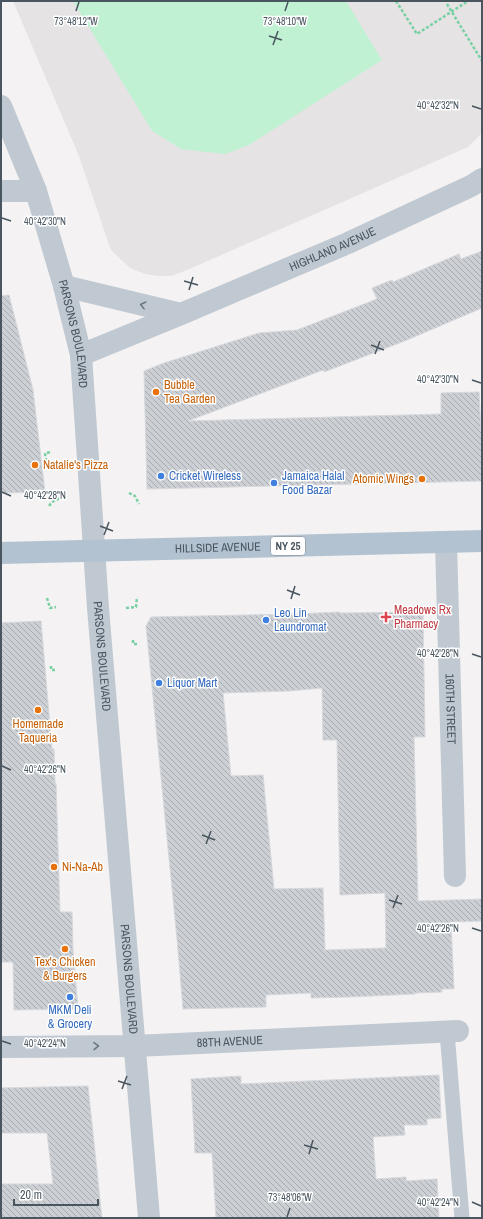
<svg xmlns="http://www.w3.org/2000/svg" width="483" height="1219" font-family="'Archivo Narrow',sans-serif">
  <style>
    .education { fill: #e5e3e4 }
    .pitch { fill: #c1f1d3 }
    .building { fill: url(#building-back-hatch); stroke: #d6d8dd; fill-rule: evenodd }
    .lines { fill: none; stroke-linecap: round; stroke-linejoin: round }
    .path { stroke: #78d0a3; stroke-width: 2.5; stroke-dasharray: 3 2; stroke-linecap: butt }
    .service { stroke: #c0c9d1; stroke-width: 15 }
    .minor { stroke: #c0c9d1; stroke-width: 22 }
    .tertiary { stroke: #c0c9d1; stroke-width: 22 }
    .primary { stroke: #b2c2d1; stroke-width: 22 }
    .oneway { stroke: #6d7882 }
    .ticks { fill: none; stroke: #495660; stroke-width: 1.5 }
    .food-dot { fill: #e8710a; stroke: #fff; stroke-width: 1.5 }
    .shop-dot { fill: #3f7fe0; stroke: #fff; stroke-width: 1.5 }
    .health-dot { fill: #e0444e; stroke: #fff; stroke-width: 1.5 }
    .labels { text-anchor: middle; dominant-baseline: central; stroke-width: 3; stroke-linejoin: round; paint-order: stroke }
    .shield { fill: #fff; stroke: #808990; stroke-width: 1 }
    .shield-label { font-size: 11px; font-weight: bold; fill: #495660 }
    .street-label { font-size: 12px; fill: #495660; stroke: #fff }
    .food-label { font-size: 12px; fill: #c56008; stroke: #fff; text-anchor: start }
    .shop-label { font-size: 12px; fill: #366cbe; stroke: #fff; text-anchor: start }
    .health-label { font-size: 12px; fill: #be3a42; stroke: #fff; text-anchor: start }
    .ticks-label { font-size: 10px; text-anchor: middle; fill: #495660; stroke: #fff; stroke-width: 3; stroke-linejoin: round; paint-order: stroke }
  </style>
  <defs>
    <pattern id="building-back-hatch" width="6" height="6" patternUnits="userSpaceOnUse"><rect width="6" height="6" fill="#cccfd4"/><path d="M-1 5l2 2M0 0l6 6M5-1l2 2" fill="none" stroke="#a8abaf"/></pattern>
  </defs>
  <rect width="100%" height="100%" fill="#f4f2f2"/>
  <polygon class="education" points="13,1 482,1 482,133 468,147 187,270 171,276 158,276 145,274 130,268 112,251 109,245 79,156"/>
  <polygon class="pitch" points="73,1 346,1 382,60 249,145 225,154 181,149 152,131"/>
  <g class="building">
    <polygon points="482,251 482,308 407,340 324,372 323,370 188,421 441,414 441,393 479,392 481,432 482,432 482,481 147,489 144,371 164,363 259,333 297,330 377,299 372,288 392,280 393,282 459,254 461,259"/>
    <polygon points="9,295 33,390 45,492 1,493 1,296"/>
    <path d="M340 612V613L423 612 425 737H414L418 901 482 899V921L451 922 454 989H442V992L415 993V994L349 997 311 998V993L266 995V1007L183 1009 177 939 146 626 151 617 295 614ZM322 688 323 740H337L340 895 385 893 386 948 325 950 323 888 274 889 263 775 231 776 223 693 290 691Z"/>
    <polygon points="41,621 52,749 54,749 55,783 56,783 60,912 72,912 73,950 78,1009 14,1010 13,962 1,962 1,623"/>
    <polygon points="439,1075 441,1118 427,1119 427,1125 404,1125 405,1135 373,1137 376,1179 406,1177 406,1181 437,1179 439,1218 216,1218 212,1153 195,1153 191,1079 241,1076 241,1084"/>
    <polygon points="88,1086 102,1218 1,1218 1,1184 53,1184 47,1133 1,1133 1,1088"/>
  </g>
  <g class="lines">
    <g class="path">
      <polyline points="396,1 417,34 468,1"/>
      <polyline points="447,4 482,61"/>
      <polyline points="46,461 45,453 52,452"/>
      <polyline points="129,493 135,496 139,504"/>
      <polyline points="49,506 52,502 60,498"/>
      <polyline points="47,598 50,608 56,607"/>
      <polyline points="126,608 136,607 137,597"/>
      <polyline points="133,640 133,644 139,644"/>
      <polyline points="51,666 51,670 57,670"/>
    </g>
    <polyline class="service" points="447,1032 462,1218"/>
    <g class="minor">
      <polyline points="1,191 36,191"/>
      <polyline points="64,286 181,314"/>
      <path id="s1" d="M81 355 181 314 348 243 471 186 482 179"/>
      <path id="s2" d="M446 542 455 876"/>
      <path id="s3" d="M1 1047 135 1046 458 1031"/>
    </g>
    <path class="tertiary" id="s4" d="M1 106 36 191 64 286 81 355 98 608 149 1218"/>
    <path class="primary" id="s5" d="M1 553 482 541"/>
  </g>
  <defs><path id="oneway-chevron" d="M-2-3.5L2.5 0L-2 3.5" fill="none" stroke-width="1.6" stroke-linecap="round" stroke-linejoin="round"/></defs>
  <g class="oneway">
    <use href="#oneway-chevron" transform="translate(143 305) rotate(-166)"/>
    <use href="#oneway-chevron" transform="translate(96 1046) rotate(-1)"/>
  </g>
  <path class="ticks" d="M76 11 79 2M285 11 288 2M269 36 282 40M273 45 278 31M472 106 481 109M2 218 11 221M184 281 198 285M189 290 193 277M371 345 384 350M375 354 380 341M472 380 481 383M2 492 11 496M100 526 113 531M104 535 109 522M287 590 300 595M291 599 295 586M472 654 481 657M2 766 11 770M202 835 215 840M206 844 211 831M389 900 402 904M393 908 398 895M472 928 481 931M2 1041 11 1044M118 1081 131 1085M122 1089 127 1076M304 1145 318 1149M309 1154 313 1140M472 1202 481 1206M287 1217 290 1208"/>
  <g class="food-dot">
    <circle cx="156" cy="392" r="4"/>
    <circle cx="35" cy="465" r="4"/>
    <circle cx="422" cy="479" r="4"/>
    <circle cx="38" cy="710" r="4"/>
    <circle cx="54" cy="867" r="4"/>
    <circle cx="65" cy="949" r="4"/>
  </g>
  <g class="shop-dot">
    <circle cx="161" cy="476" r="4"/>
    <circle cx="274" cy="483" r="4"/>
    <circle cx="266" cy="620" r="4"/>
    <circle cx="159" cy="683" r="4"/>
    <circle cx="70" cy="997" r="4"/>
  </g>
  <path class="health-dot" d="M384 611h4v4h4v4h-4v4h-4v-4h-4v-4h4z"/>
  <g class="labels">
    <rect class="shield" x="271" y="537" width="34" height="18" rx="3"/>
    <g class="shield-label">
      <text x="288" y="546">NY 25</text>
    </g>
    <g class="street-label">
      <text stroke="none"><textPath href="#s1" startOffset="273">HIGHLAND AVENUE</textPath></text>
      <text stroke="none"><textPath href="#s4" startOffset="240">PARSONS BOULEVARD</textPath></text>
      <text stroke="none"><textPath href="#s5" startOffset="217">HILLSIDE AVENUE</textPath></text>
      <text stroke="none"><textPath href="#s4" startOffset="564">PARSONS BOULEVARD</textPath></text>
      <text stroke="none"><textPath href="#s2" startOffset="167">160TH STREET</textPath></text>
      <text stroke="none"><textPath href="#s4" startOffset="888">PARSONS BOULEVARD</textPath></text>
      <text stroke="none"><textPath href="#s3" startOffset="229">88TH AVENUE</textPath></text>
    </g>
    <g class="food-label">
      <text x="164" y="385">Bubble<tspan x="164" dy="14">Tea Garden</tspan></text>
      <text x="43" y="465">Natalie's Pizza</text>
      <text x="414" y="479" text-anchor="end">Atomic Wings</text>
      <text x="38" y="724" text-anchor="middle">Homemade<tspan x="38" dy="14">Taqueria</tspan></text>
      <text x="62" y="867">Ni-Na-Ab</text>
      <text x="65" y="962" text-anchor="middle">Tex's Chicken<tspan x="65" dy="14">&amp; Burgers</tspan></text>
    </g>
    <g class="shop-label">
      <text x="169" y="476">Cricket Wireless</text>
      <text x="282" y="476">Jamaica Halal<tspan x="282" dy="14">Food Bazar</tspan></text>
      <text x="274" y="613">Leo Lin<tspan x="274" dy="14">Laundromat</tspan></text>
      <text x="167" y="683">Liquor Mart</text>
      <text x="70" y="1010" text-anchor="middle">MKM Deli<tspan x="70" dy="14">&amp; Grocery</tspan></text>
    </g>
    <g class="health-label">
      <text x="394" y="610">Meadows Rx<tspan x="394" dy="14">Pharmacy</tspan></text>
    </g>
  </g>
  <g class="ticks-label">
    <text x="76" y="25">73°48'12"W</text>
    <text x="285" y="25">73°48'10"W</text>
    <text x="438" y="109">40°42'32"N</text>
    <text x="45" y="225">40°42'30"N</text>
    <text x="438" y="383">40°42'30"N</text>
    <text x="45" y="499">40°42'28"N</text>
    <text x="438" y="657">40°42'28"N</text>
    <text x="45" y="773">40°42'26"N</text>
    <text x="438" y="932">40°42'26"N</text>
    <text x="45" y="1047">40°42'24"N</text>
    <text x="290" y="1201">73°48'06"W</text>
    <text x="438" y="1206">40°42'24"N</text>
  </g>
  <rect width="483" height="1219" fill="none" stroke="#495660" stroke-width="4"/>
  <path d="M14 1199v6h84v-6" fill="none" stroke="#495660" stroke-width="2"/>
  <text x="20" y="1199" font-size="12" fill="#495660" stroke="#ffffff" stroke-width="3" paint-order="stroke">20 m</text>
</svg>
